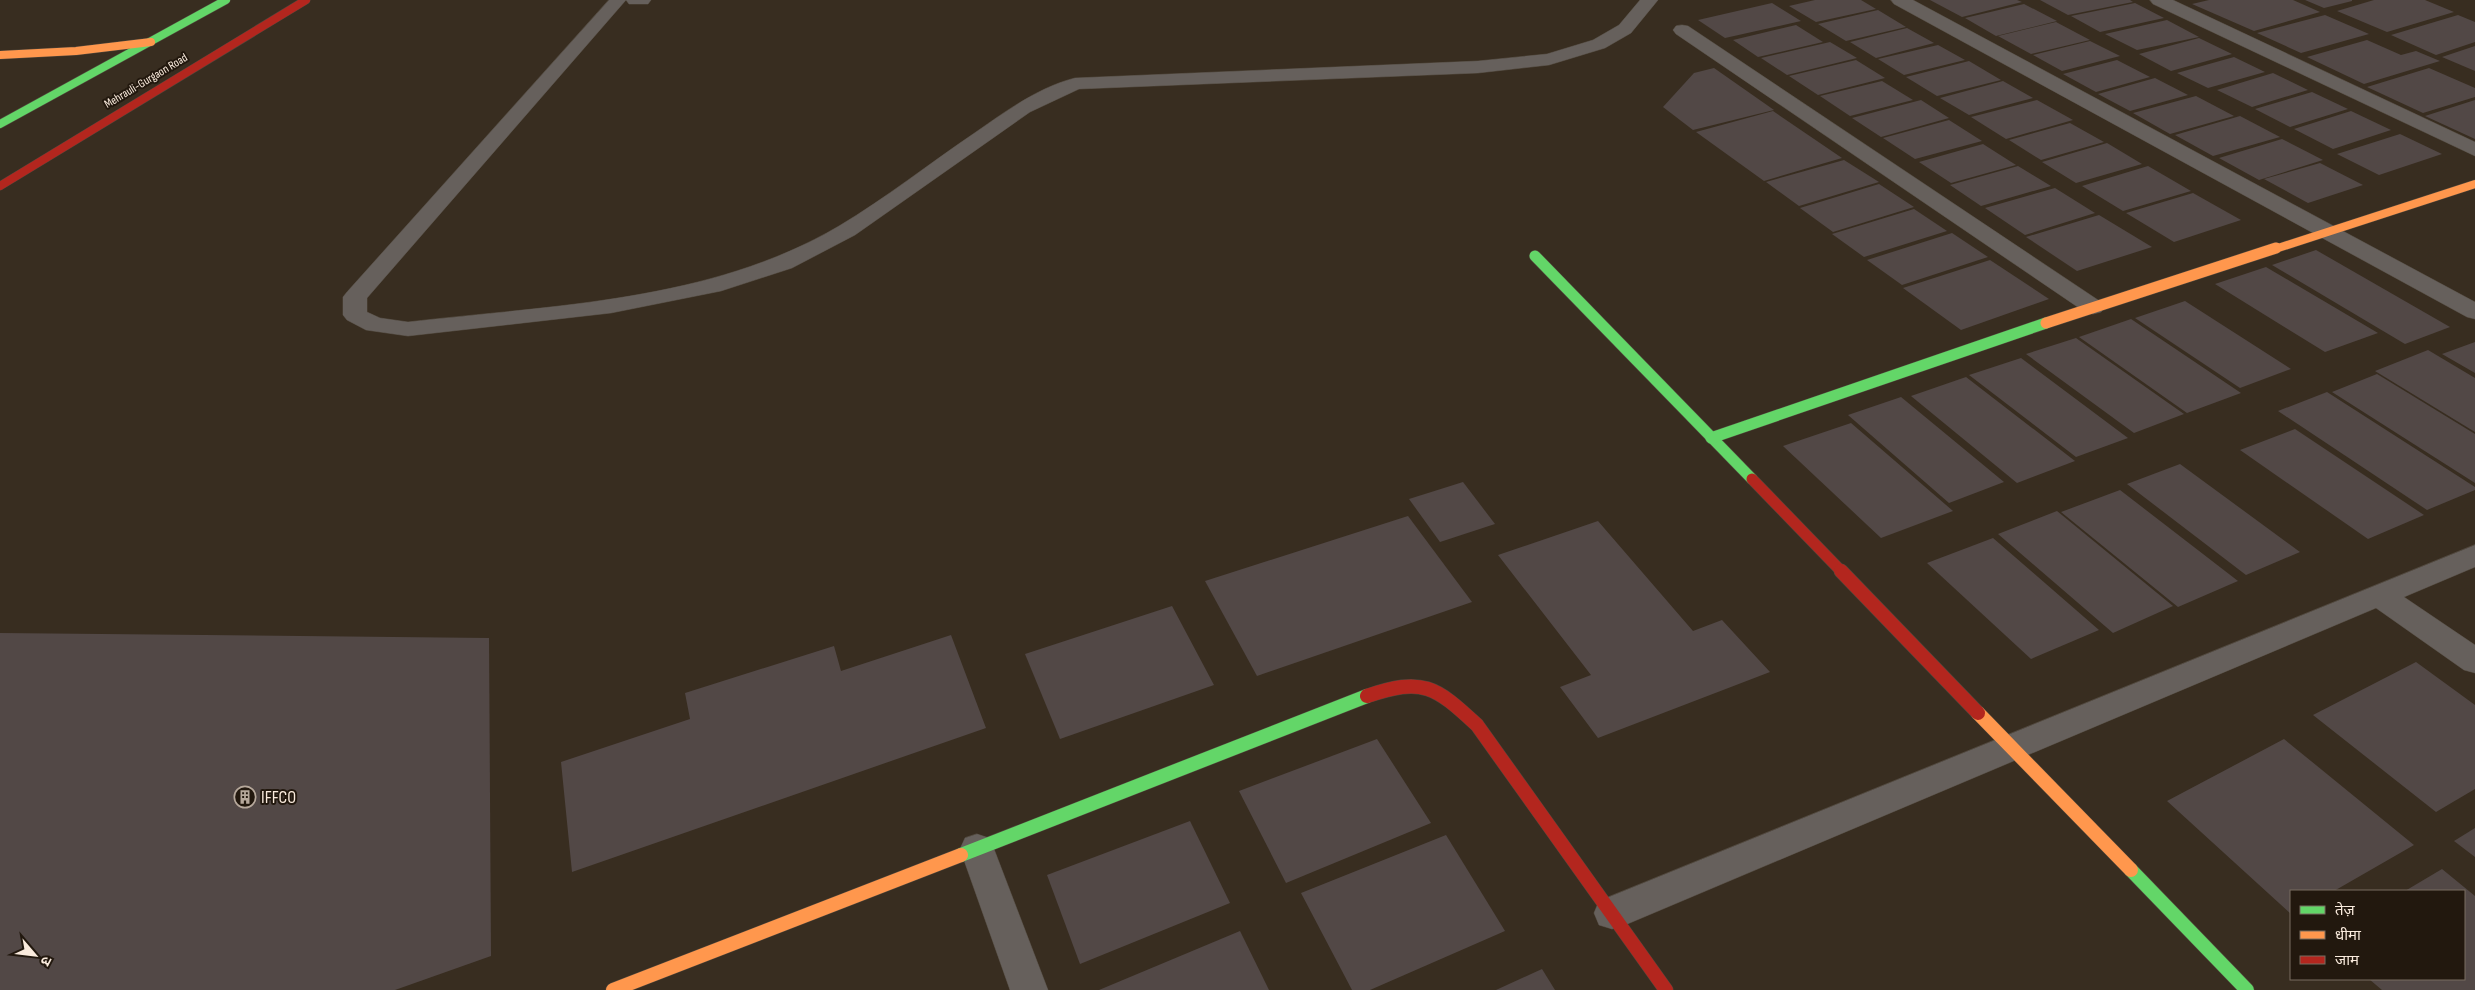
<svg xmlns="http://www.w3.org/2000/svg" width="2475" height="990" font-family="'Sofia Sans Condensed','Noto Sans Devanagari',sans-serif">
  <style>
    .building { fill: #524846 }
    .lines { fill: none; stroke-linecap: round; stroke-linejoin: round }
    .lane-casing { stroke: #51483d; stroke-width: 1 }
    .street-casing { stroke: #51483d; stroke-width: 1 }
    .fast-far2-casing { stroke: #51483d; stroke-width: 9 }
    .fast-far1-casing { stroke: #51483d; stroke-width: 12 }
    .fast-casing { stroke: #51483d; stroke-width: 15 }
    .slow-far2-casing { stroke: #51483d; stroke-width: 9 }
    .slow-far1-casing { stroke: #51483d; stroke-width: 12 }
    .slow-casing { stroke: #51483d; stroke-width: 15 }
    .jam-far2-casing { stroke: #51483d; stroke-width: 9 }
    .jam-far1-casing { stroke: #51483d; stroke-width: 12 }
    .jam-casing { stroke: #51483d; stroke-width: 15 }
    .lane { fill: #66605c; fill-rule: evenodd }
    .street { fill: #66605c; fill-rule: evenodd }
    .fast-far2 { stroke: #63d668; stroke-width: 8 }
    .fast-far1 { stroke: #63d668; stroke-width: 11 }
    .fast { stroke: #63d668; stroke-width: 14 }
    .slow-far2 { stroke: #ff974d; stroke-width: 8 }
    .slow-far1 { stroke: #ff974d; stroke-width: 11 }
    .slow { stroke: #ff974d; stroke-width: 14 }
    .jam-far2 { stroke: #b3261e; stroke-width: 8 }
    .jam-far1 { stroke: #b3261e; stroke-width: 11 }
    .jam { stroke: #b3261e; stroke-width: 14 }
    .labels { text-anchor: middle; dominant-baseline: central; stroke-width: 4; stroke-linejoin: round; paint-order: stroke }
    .far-street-label { font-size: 12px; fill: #faebdd; stroke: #22180e }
    .near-poi-label { font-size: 18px; fill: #faebdd; stroke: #22180e; text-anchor: start }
  </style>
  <rect width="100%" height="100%" fill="#382d20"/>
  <g class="building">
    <polygon points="1815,0 1861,0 1876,9 1816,22 1789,6"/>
    <polygon points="1930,0 2017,0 2022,2 1962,17"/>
    <polygon points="2040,0 2130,0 2133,2 2068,15"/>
    <polygon points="2209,0 2293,0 2320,12 2254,31 2192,4"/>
    <polygon points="2305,0 2352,0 2352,1 2324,8"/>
    <polygon points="2374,0 2425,0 2454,12 2387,32 2337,11"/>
    <polygon points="1772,3 1801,21 1725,38 1698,20"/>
    <polygon points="2135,3 2164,18 2100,32 2071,16"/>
    <polygon points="2024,4 2057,21 1996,36 1965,18"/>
    <polygon points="1878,10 1906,27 1846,41 1818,24"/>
    <polygon points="2325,15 2369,34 2301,53 2257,33"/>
    <polygon points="2458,15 2475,22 2475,42 2436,55 2391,35"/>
    <polygon points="2167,20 2199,37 2137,50 2105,34"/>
    <polygon points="2056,22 2090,40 2031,54 1998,36"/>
    <polygon points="1796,25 1823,42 1758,57 1733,40"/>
    <polygon points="1907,28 1934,43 1876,58 1850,42"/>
    <polygon points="2199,38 2232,54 2171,71 2139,54"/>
    <polygon points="2367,40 2401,55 2416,51 2440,61 2364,84 2307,57"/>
    <polygon points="2090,41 2120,56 2062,71 2033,55"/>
    <polygon points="1830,42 1857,58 1787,75 1761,58"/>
    <polygon points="1938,45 1965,60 1904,75 1878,59"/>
    <polygon points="2475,46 2475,71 2442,57"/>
    <polygon points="2234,57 2265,72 2208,88 2177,73"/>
    <polygon points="1856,60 1885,78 1818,95 1789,76"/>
    <polygon points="2117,60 2150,77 2096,92 2063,74"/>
    <polygon points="1969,61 2001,80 1937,96 1906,77"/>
    <polygon points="1714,68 1774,110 1693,130 1663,107 1694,73"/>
    <polygon points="2429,68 2475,88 2475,97 2423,113 2367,87"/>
    <polygon points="2273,73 2308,90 2252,107 2217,90"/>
    <polygon points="2155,78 2188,95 2130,111 2098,94"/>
    <polygon points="1882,81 1913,100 1850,116 1820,96"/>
    <polygon points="2003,81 2033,98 1969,115 1940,98"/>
    <polygon points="2312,92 2348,109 2290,127 2255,109"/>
    <polygon points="2196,96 2234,116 2170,134 2133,113"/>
    <polygon points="1921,100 1949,118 1881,137 1852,118"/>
    <polygon points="2037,100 2073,120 2006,139 1971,117"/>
    <polygon points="2475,100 2475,139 2425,116"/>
    <polygon points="1773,111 1842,158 1764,181 1696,132"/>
    <polygon points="2351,111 2391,130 2333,149 2294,129"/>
    <polygon points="2240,116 2280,137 2213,156 2175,135"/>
    <polygon points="1949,120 1982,141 1915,159 1883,138"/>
    <polygon points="2070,123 2104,142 2041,160 2009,140"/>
    <polygon points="2400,134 2442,154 2379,175 2337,154"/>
    <polygon points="2282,139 2323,160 2259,180 2219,158"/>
    <polygon points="2107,143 2142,164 2076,183 2042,162"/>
    <polygon points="1983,144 2016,165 1951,183 1919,162"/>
    <polygon points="1844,160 1879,182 1799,206 1766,182"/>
    <polygon points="2320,163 2363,185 2308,203 2264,179"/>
    <polygon points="2018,166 2051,186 1981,206 1950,185"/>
    <polygon points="2148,166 2191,191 2123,211 2082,186"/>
    <polygon points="1879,184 1914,207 1833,232 1800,208"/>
    <polygon points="2055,188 2095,213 2025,235 1985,208"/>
    <polygon points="2193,193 2241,220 2174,242 2126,213"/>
    <polygon points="1914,209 1947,231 1864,257 1832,234"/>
    <polygon points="2099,215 2152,247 2077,271 2026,237"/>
    <polygon points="1952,233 1988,257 1902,285 1867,260"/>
    <polygon points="2316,250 2450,327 2405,344 2272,265"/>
    <polygon points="1990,260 2049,299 1961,330 1903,288"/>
    <polygon points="2266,267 2378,333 2325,352 2215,284"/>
    <polygon points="2185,301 2291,369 2240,388 2135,318"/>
    <polygon points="2131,319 2241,393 2187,413 2079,337"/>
    <polygon points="2076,338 2184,414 2134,433 2026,354"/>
    <polygon points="2475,342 2475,373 2442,354"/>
    <polygon points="2428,350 2475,378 2475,432 2375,371"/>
    <polygon points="2021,358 2128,438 2076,457 1969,375"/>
    <polygon points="2377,374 2475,434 2475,483 2332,392"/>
    <polygon points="1966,377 2075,461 2017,483 1911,396"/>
    <polygon points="2327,392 2475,487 2475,490 2427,510 2278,411"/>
    <polygon points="1901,397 2004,482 1949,503 1848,415"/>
    <polygon points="1851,423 1953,511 1881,538 1783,446"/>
    <polygon points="2295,429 2424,515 2368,539 2240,450"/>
    <polygon points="2180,464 2300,552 2246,575 2127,484"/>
    <polygon points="1463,482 1495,524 1440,542 1409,499"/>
    <polygon points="2120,490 2238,581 2178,607 2061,512"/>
    <polygon points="2057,511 2173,606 2113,633 1998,534"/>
    <polygon points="1408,516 1472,602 1257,676 1205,581"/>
    <polygon points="1598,521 1693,631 1722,620 1770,672 1598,738 1560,687 1591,675 1498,555"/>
    <polygon points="1993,538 2099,630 2031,659 1927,563"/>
    <polygon points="1172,606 1214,685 1060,739 1025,654"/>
    <polygon points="0,633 489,638 491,956 395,990 0,990"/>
    <polygon points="951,635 986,728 572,872 561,762 690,719 685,693 834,646 841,671"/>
    <polygon points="2416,662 2475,705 2475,789 2436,812 2313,715"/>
    <polygon points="1377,739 1431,823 1286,883 1239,791"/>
    <polygon points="2284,739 2414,845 2334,891 2291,891 2291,914 2167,801"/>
    <polygon points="1190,821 1230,903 1080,964 1047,875"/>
    <polygon points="2475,828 2475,857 2454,841"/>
    <polygon points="1446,835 1505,931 1370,990 1352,990 1301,893"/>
    <polygon points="2442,869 2475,896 2475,990 2382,990 2369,979 2464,979 2464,891 2405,891"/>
    <polygon points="1240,931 1269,990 1099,990"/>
    <polygon points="1542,969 1555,990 1496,990"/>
  </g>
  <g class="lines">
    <g class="lane-casing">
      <path id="lane" d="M609 0H651L648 4H629L626 0 367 298V312L380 318 408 322C553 305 710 302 839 226 886 198 930 163 976 132 1006 111 1039 87 1075 78L1478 61 1547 54 1593 40 1619 25 1640 0H1658L1631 33 1605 48 1549 65 1478 73 1079 89 1030 112 855 235 792 268 721 291 611 313 408 336 366 330 347 320 343 315V297L347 292Z"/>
    </g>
    <g class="street-casing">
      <g id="street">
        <polygon points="1891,0 1913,0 2475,302 2475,319 2467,317 1894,4"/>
        <polygon points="2150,0 2173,0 2475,142 2475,156 2153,4"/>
        <polygon points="1682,25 1688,26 2101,302 2105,307 2101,312 2093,314 2085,312 1676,34 1673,30 1676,26"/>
        <polygon points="2475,545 2475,567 2404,597 2475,645 2475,673 2464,670 2376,608 1625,925 1612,929 1599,925 1594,913 1599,901"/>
        <polygon points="977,834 989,838 994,849 1048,990 1010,990 960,849 965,838"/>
      </g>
    </g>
    <g class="fast-far2-casing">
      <polyline id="fast-far2" points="0,124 226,0"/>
    </g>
    <g class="fast-far1-casing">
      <g id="fast-far1">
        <polyline points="1535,256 1752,479"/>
        <polyline points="1711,438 2046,323"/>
      </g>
    </g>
    <g class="fast-casing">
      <g id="fast">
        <polyline points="961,855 1367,696"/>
        <polyline points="2131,870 2247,990"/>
      </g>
    </g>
    <g class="slow-far2-casing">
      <g id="slow-far2">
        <polyline points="0,55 76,51 151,42"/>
        <polyline points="2272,250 2475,184"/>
      </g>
    </g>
    <g class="slow-far1-casing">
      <polyline id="slow-far1" points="2046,323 2276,248"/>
    </g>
    <g class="slow-casing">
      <g id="slow">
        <polyline points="1978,713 2131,870"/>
        <polyline points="613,990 961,855"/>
      </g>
    </g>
    <g class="jam-far2-casing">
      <polyline id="jam-far2" points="0,186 306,0"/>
    </g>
    <g class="jam-far1-casing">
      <polyline id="jam-far1" points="1752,479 1842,572"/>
    </g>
    <g class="jam-casing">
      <g id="jam">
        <polyline points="1841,571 1978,713"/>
        <path d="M1367 696C1423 677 1435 686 1477 725L1666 990"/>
      </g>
    </g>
    <use href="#lane" class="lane"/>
    <use href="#street" class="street"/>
    <use href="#fast-far2" class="fast-far2"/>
    <use href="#fast-far1" class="fast-far1"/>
    <use href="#fast" class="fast"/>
    <use href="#slow-far2" class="slow-far2"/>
    <use href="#slow-far1" class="slow-far1"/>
    <use href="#slow" class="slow"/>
    <use href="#jam-far2" class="jam-far2"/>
    <use href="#jam-far1" class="jam-far1"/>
    <use href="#jam" class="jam"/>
  </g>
  <defs>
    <g id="building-ring" transform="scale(1.125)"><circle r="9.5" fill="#22180e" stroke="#b6a89b" stroke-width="1.5"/><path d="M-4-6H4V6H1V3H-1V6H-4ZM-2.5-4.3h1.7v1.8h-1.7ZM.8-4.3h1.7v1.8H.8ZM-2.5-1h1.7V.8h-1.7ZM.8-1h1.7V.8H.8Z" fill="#b6a89b"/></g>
  </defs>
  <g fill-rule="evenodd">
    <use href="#building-ring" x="245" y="797"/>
  </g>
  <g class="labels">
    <g class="far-street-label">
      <text transform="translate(146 81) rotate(-31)">Mehrauli-Gurgaon Road</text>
    </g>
    <g class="near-poi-label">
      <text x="261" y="797">IFFCO</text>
    </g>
  </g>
  <rect x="2290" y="890" width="175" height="90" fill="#22180e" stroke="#786c61"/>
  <rect x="2300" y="906" width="25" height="8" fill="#63d668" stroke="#786c61"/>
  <text x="2335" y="915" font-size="15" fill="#faebdd">तेज़</text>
  <rect x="2300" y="931" width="25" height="8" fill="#ff974d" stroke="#786c61"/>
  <text x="2335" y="940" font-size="15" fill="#faebdd">धीमा</text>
  <rect x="2300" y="956" width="25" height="8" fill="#b3261e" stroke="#786c61"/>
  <text x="2335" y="965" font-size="15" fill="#faebdd">जाम</text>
  <g transform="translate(35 955) rotate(118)" stroke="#22180e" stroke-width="4" paint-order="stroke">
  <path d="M0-4L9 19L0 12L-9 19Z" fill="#faebdd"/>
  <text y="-8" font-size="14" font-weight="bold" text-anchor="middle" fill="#faebdd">उ</text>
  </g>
</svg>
